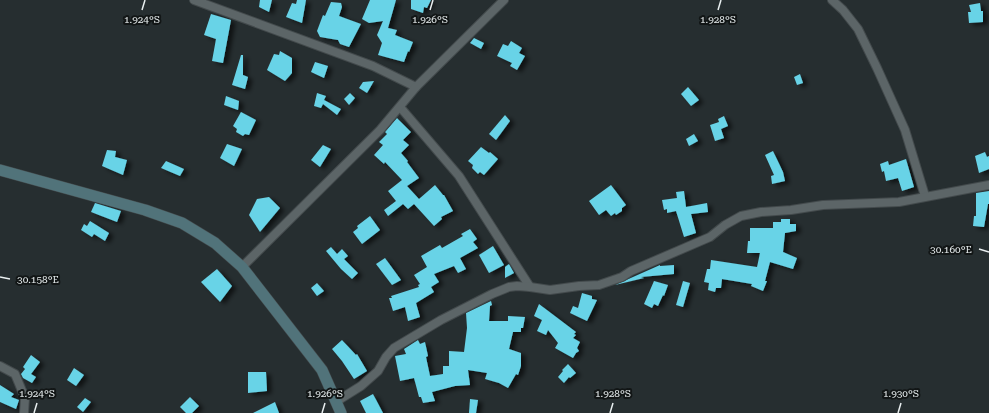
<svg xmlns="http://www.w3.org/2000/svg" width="989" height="413" font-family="'Roboto Serif',serif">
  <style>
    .building { fill: #68d3e7; filter: url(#shadow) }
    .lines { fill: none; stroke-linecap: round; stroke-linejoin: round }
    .minor-casing { stroke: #434a4c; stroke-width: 10 }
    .secondary-casing { stroke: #434a4c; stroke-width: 12 }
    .minor { stroke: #5c6567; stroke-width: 8 }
    .secondary { stroke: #51737a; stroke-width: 11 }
    .ticks { fill: none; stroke: #e9eff0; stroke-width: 1.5 }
    .ticks-label { font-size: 10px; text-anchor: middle; fill: #e9eff0; stroke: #121616; stroke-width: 4; stroke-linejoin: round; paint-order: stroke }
  </style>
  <defs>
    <filter id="shadow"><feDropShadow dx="4.5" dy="2.5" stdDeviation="2" flood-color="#0009"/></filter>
  </defs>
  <rect width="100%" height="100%" fill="#262e30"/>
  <g class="building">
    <polygon points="260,0 272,0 269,12 259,7"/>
    <polygon points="297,0 306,0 302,23 286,17 292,3 296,4"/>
    <polygon points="370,0 396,0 388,28 397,30 395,35 413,42 409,52 408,51 404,62 378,55 382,43 377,35 383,21 369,23 362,19"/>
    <polygon points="411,0 431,0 427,8 424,7 423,13 411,9"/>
    <polygon points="331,2 341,3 342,7 339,16 361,24 349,47 340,44 338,40 320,37 317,31 323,15 325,16"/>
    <polygon points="980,3 981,11 983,11 983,22 969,23 968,12 971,12 969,5"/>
    <polygon points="211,14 231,20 223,63 212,61 216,39 204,35"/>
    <polygon points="474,38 484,43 481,49 470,43"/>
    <polygon points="511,41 522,48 519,53 525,56 517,70 510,66 512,63 497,56 503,44 508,46"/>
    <polygon points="280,51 292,58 292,73 285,81 267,70 274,54 279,55"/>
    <polygon points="241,55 243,55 243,75 248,77 245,89 232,85"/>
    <polygon points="315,62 328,66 324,78 311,72"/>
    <polygon points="800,74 803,83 797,85 794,77"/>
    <polygon points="374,81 367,93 359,88 363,82"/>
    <polygon points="688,87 699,100 691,106 681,94"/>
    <polygon points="317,93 326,96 324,100 341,109 337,115 323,104 321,108 314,106"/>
    <polygon points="350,93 355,98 349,105 344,99"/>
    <polygon points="226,96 239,101 238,110 224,105"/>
    <polygon points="241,112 256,120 249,135 245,134 243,136 236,132 237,129 233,126"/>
    <polygon points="505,115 510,121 496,140 489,134"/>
    <polygon points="724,116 728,126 721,129 724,138 715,141 710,125 719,122 718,119"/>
    <polygon points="397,118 411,132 403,140 409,145 401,153 408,161 407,162 419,178 407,186 419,199 435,185 443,195 444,195 453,211 441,217 442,219 434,226 414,204 408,209 403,204 388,216 384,210 396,201 388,191 402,180 385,162 384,164 374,155 383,145 379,142 387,134 385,132"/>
    <polygon points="694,134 698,141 689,146 686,139"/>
    <polygon points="227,144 242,149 234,166 220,158"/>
    <polygon points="323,145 331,149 320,167 311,160"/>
    <polygon points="481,147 489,153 490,152 498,159 484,175 480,172 478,174 472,168 473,165 468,161"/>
    <polygon points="107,150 116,151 115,157 127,160 123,175 102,166"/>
    <polygon points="773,151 783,172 785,181 772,184 771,176 774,175 765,155"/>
    <polygon points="985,152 987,157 989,156 989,169 979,173 975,156"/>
    <polygon points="906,159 914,187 902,191 898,178 886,181 884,171 882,172 880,164 888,161 889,165"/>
    <polygon points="166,161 184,169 180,176 161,168"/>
    <polygon points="611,185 626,205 622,208 622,211 616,215 615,213 611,216 606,210 599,215 589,201"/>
    <polygon points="684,191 686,207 707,203 708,212 691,214 696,233 684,237 676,211 667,213 667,209 664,210 662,200 677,198 676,192"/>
    <polygon points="989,191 989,204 988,204 984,227 973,226 974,216 976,216 976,193"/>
    <polygon points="269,197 280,208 260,232 249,215 257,199"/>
    <polygon points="95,203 121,211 117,222 91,212"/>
    <polygon points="370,216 380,230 362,244 353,232 358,228 357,226"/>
    <polygon points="781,219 790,219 790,224 796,224 796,231 785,233 783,252 797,258 793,269 770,262 765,281 767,281 763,291 751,286 752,284 722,279 721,288 716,288 715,292 708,290 709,283 704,282 707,269 710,269 711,260 757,267 760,253 747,253 748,241 750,241 750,228 773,228 773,222 781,222"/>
    <polygon points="90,221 109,233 105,241 94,234 92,237 81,230 84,224 87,226"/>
    <polygon points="470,229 477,239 473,242 478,248 460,258 466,269 458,273 454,266 434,274 439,282 431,287 434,292 416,303 420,317 408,321 405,307 393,311 389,298 392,298 391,296 419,287 418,285 420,284 414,275 427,267 421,256 440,245 442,248 463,236 461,234"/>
    <polygon points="493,246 504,265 489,273 479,255"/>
    <polygon points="331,247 337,254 342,249 348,256 344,259 358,273 352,279 341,269 326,251"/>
    <polygon points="385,258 401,280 392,285 376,264"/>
    <polygon points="509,264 514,273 505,278 505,267"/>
    <polygon points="660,265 660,266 674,265 674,274 641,277 644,278 615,285"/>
    <polygon points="217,269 232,286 220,302 201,282"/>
    <polygon points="654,281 668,285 664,296 663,295 658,306 654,304 652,308 644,304"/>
    <polygon points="683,281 690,283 683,307 676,305"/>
    <polygon points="317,283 324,291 317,296 311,288"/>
    <polygon points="582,293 592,296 592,299 597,300 587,321 570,313 573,306 578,308"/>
    <polygon points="491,301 492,305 490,306 489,321 508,321 508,316 525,317 523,328 521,328 521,332 513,332 509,349 521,353 521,366 518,375 516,374 508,388 499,383 485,379 487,373 468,370 470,385 455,386 432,392 435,401 423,403 421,397 419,397 414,378 400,381 395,356 406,354 404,349 418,340 420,344 425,342 428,356 426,357 430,376 443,374 443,366 449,366 449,351 464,352 467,328 466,313"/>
    <polygon points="539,304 576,332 574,334 576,335 573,338 580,342 577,348 579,351 576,353 573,358 555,348 558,343 548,330 546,335 537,331 542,320 534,316"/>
    <polygon points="342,340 356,355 357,354 367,371 354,379 342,361 332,349"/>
    <polygon points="31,355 40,362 31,374 36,377 32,383 23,378 21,374 25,369 23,367"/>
    <polygon points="568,364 576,373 570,378 569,377 564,383 558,377 563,371 562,370"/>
    <polygon points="74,368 84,375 76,386 67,380"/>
    <polygon points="248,372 266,372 267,391 248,393"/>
    <polygon points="0,385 14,394 11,397 19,400 16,409 0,402"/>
    <polygon points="373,394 383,413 366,413 360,401"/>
    <polygon points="190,397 199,406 192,413 186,413 180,407"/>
    <polygon points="85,398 91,402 83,412 77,407"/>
    <polygon points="470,399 478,400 476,413 469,413"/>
    <polygon points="275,402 279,413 253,413"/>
  </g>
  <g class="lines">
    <g class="minor-casing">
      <g id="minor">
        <polyline points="194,0 373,66 416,87"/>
        <polyline points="832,0 843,10 858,29 877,68 905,130 925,196"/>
        <polyline points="400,107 459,176 530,287"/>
        <polyline points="242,267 380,130 416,87 504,0"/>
        <polyline points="0,366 15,374 25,398 24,413"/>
        <polyline points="337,401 361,386 378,371 386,357 394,348 441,320 492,294 509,287 517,286 530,287 550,290 579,286 599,285 622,277 631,271 710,237 725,225 741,216 761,212 791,210 823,205 899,202 989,185"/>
      </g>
    </g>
    <g class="secondary-casing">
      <polyline id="secondary" points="0,170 145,210 182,223 215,243 242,267 322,370 341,413"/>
    </g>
    <use href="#minor" class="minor"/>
    <use href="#secondary" class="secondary"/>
  </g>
  <path class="ticks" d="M142 10 145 0M430 10 433 0M718 10 721 0M979 249 989 252M0 277 10 279M34 413 37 403M322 413 325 403M610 413 613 403M898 413 901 403"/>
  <g class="ticks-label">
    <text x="142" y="23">1.924°S</text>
    <text x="430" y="23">1.926°S</text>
    <text x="718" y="23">1.928°S</text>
    <text x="951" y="253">30.160°E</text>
    <text x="38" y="283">30.158°E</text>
    <text x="37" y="397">1.924°S</text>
    <text x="325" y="397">1.926°S</text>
    <text x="613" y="397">1.928°S</text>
    <text x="901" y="397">1.930°S</text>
  </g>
</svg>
